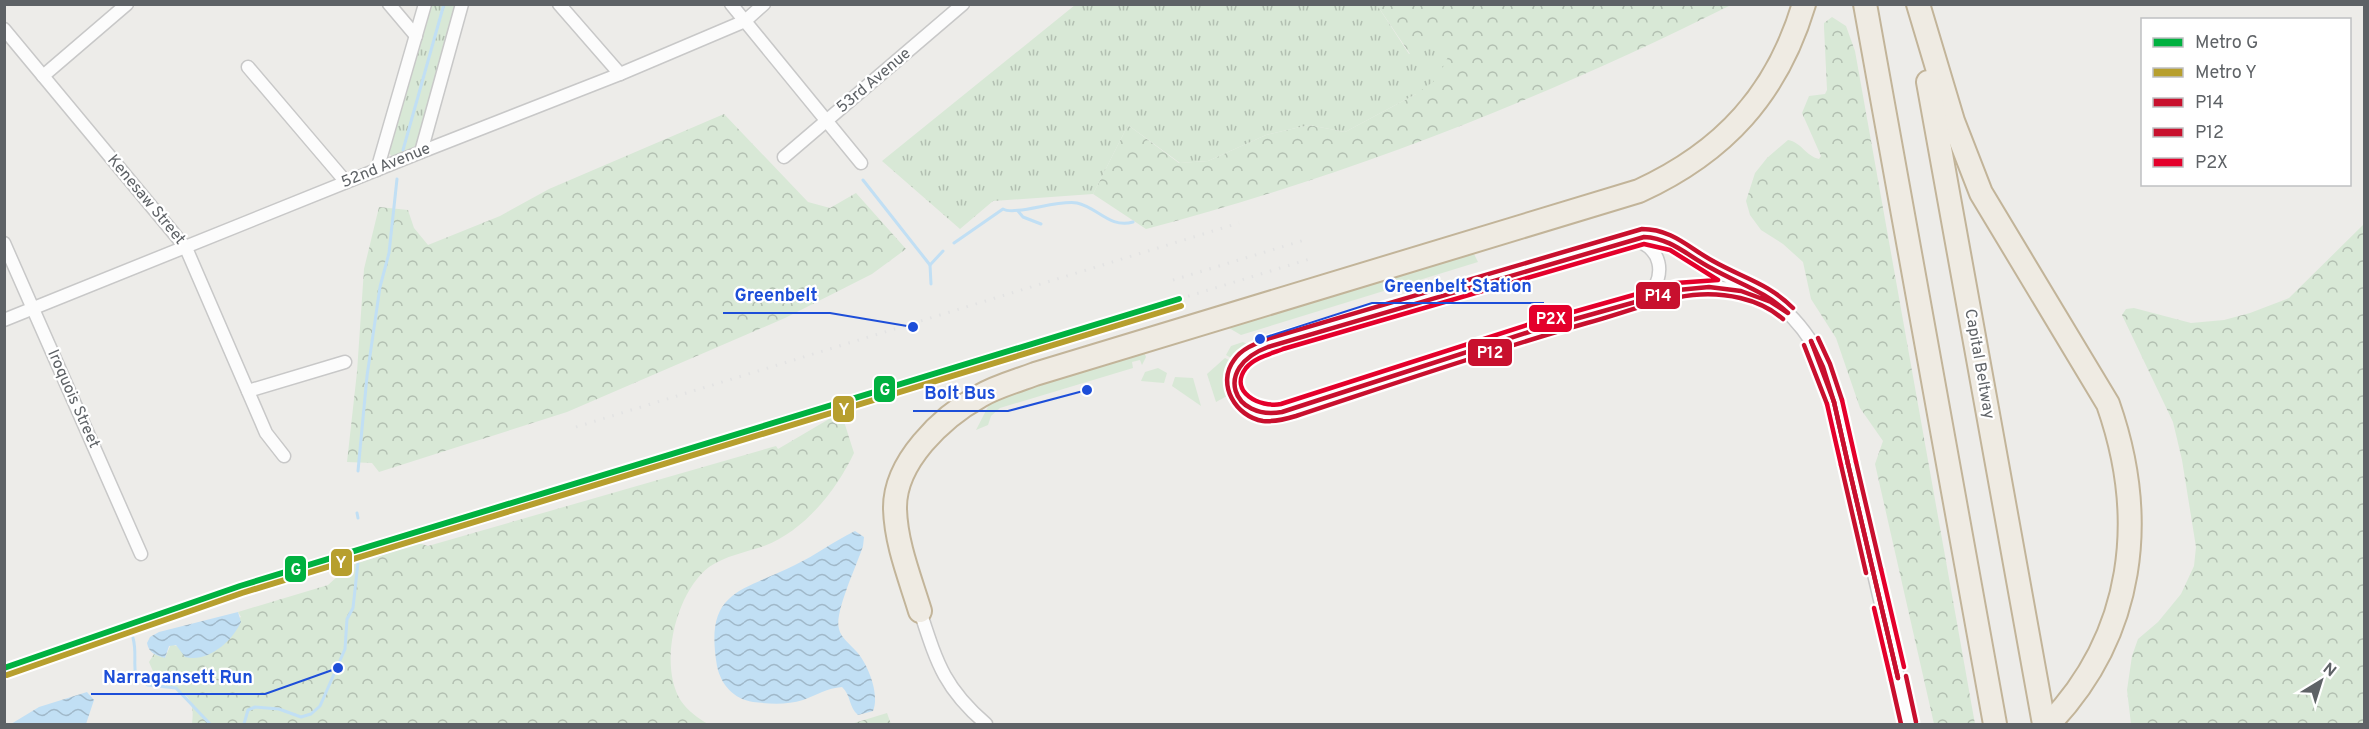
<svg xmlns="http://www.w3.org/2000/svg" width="2369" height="729" font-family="Overpass,sans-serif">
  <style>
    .grass { fill: #d8e8d6 }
    .forest { fill: url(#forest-crowns) }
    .park { fill: url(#park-tufts) }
    .water { fill: url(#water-waves) }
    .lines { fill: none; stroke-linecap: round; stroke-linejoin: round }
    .stream { stroke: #c1dff4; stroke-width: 3 }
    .street-casing { stroke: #c8c8c8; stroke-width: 15 }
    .highway-casing { stroke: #c2b499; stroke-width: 26 }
    .street { stroke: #fcfcfc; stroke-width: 12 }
    .highway { stroke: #efebe3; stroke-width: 22 }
    .rail { stroke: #e3e3e3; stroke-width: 3; stroke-dasharray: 1.5 8; stroke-linecap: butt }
    .bus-1-casing { stroke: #fff; stroke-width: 9 }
    .bus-2-casing { stroke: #fff; stroke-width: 9 }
    .bus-3-casing { stroke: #fff; stroke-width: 9 }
    .bus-1 { stroke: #c8102e; stroke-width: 4.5 }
    .bus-2 { stroke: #c8102e; stroke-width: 4.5 }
    .bus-3 { stroke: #e4002b; stroke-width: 4.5 }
    .metro-1-casing { stroke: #fff; stroke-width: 10 }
    .metro-2-casing { stroke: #fff; stroke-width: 10 }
    .metro-1 { stroke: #00b140; stroke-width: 6 }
    .metro-2 { stroke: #b79f2e; stroke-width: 6 }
    .labels { text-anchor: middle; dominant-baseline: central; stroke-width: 4.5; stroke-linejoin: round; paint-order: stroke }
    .street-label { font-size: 16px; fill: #5e6266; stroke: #fff }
    .leader { fill: none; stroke: #1d4ed8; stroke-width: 2 }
    .callout-dot { fill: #1d4ed8; stroke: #fff; stroke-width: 2 }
    .callout-label { font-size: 18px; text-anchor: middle; font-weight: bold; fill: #1d4ed8; stroke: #fff; stroke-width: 4.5; stroke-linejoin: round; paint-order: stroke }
    .line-badge { stroke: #fff; stroke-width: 2 }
    .badge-label { font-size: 16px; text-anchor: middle; font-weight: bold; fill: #fff }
  </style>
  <defs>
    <pattern id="forest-crowns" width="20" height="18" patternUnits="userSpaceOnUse" patternTransform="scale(1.5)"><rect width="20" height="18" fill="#d8e8d6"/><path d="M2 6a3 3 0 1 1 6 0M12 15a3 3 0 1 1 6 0" fill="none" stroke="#b2bfb1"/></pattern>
    <pattern id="park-tufts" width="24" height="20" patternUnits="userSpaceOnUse" patternTransform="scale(1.5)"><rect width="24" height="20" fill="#d8e8d6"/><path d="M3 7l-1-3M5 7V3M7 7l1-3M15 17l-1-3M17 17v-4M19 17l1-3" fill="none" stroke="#b2bfb1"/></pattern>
    <pattern id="water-waves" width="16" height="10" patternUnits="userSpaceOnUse" patternTransform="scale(1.5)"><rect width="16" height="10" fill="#c1dff4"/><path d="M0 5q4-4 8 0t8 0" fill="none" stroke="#a0b8c9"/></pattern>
  </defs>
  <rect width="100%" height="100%" fill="#edece9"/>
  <g class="grass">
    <polygon points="1471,248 1478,262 1241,335 1222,324"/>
    <polygon points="1243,342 1251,346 1233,359 1226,355 1231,346"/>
    <polygon points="1143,349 1146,357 1142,365 1140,360 1132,362 1133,368 1000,408 991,416 988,425 976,430 994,395"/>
    <path d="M1225 358 1233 362C1227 374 1230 384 1227 396L1216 402 1207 374Z"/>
    <polygon points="1158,368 1167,373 1164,383 1141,381 1145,372"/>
    <polygon points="1175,377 1193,378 1201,406 1172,386"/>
  </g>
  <g class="forest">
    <path d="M1377 5H1731C1545 98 1348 176 1146 229L1093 194 1128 125 1179 163 1208 161 1266 135 1309 125 1345 132 1416 94 1410 54Z"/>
    <path d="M1832 17 1846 26 1855 51 1975 724H1934L1875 464 1883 441 1860 408 1836 338 1811 299 1803 262 1783 244 1761 230 1750 215 1746 201 1755 173 1767 158 1788 140C1801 142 1806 156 1819 159L1821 156 1802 113 1809 96 1825 94 1827 90 1824 27V23Z"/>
    <polygon points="724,114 808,202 830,208 856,193 906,249 872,274 785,318 567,412 379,472 372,463 347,462 357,372 364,269 379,207 408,210 414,228 428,245 500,216 549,189"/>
    <polygon points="2364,224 2364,724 2131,724 2127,690 2132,656 2138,639 2158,622 2181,594 2194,566 2196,547 2182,460 2173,422 2122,315 2126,309 2134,308 2191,323 2224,320 2250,313 2289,298"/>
    <path d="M841 412 854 453C836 491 804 531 764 546 746 552 725 556 709 567 676 592 658 665 681 701 687 710 699 719 708 724H192C195 696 188 696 166 685 156 681 153 671 149 662L154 654 165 658 171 644 179 647 241 617 238 612 328 585 349 566 419 543 428 546 776 446 778 449Z"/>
    <polygon points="887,713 891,724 851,724"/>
  </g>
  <g class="park">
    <polygon points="431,5 457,5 418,145 393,158 389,153"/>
    <polygon points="1075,5 1377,5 1409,54 1433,41 1447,48 1449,55 1437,79 1416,94 1345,132 1309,125 1266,135 1208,161 1180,163 1128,125 1093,194 993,201 960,229 882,161"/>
  </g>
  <g class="water">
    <path d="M855 531 864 537 863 546C857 565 834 613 839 629 841 638 850 644 856 651 868 664 880 694 873 711L858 715C849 708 851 695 842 687 827 688 817 695 803 700 787 705 770 704 753 702 734 699 721 685 717 666 704 590 741 592 795 565 816 555 834 541 855 531Z"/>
    <path d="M238 612 241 622C232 642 207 663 185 657L176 645 169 646 165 658C155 655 149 653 147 643L150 637 159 632Z"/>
    <polygon points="87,692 94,700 86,724 11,724 39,707"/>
  </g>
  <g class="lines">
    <g class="stream">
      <polyline points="403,150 444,4"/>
      <polyline points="863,180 930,265"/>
      <polyline points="1018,211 1023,217 1041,224"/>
      <path d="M954 243 1003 209C1015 216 1059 199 1077 203 1097 207 1110 229 1133 222"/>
      <polyline points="931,284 930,265 943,251"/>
      <polyline points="358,471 367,376 380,287 389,253 397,179"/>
      <polyline points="357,513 358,518"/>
      <path d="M133 638C137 652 133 663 136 676L148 685 176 688 210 724"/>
      <polyline points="244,724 248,710 255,707 279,709 301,717 311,714 320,706 345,649 347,619 353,608 358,562"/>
    </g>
    <g class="street-casing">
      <g id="street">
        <polyline points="389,4 416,36"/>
        <polyline points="559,4 620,74"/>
        <polyline points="731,4 861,163"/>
        <polyline points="4,29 186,248 266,433 284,456"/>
        <polyline points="248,67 346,182"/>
        <polyline points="43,76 127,4"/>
        <polyline points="421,152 462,4"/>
        <polyline points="784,157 963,4"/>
        <polyline points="377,170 425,4"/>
        <path d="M1630 239C1663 246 1667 275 1647 298"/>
        <polyline points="4,243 141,554"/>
        <path d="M1783 309 1732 289 1701 286 1678 290 1529 332 1294 409C1284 411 1272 415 1262 413 1236 407 1223 374 1247 357 1257 350 1270 346 1281 342L1630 239C1670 229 1679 252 1710 268 1728 278 1748 283 1766 294 1787 310 1805 328 1817 352 1835 388 1844 448 1854 488 1872 567 1891 646 1909 724"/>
        <polyline points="4,320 421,152 620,74 745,21 764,4"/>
        <polyline points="248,391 345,362"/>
        <path d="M920 611C937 663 944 688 986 724"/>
      </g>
    </g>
    <g class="highway-casing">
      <g id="highway">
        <polyline points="1865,4 1995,724"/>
        <path d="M1918 4 1953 121 1981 193 2108 404C2148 518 2135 634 2049 724"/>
        <polyline points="1928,82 2044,724"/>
        <path d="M920 611C910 578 896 544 895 509 894 462 942 417 980 396 997 386 1017 381 1035 374L1639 191C1724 152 1777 94 1804 4"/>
      </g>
    </g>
    <use href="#street" class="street"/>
    <use href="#highway" class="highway"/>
    <g class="rail">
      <polyline points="1173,280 1308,239"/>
      <polyline points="1179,299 1313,258"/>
      <polyline points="576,427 1239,223"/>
    </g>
    <g class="bus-1-casing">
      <g id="bus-1">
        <path d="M1644 237C1671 238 1688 256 1711 268 1739 284 1765 291 1788 313L1771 302 1741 291 1709 287 1678 290 1529 332 1282 412C1233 421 1212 368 1268 347Z"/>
        <polyline points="1811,341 1823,367 1834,402"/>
        <polyline points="1811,341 1834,402"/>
        <polyline points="1834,402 1848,464"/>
        <polyline points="1834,402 1848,464"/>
        <polyline points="1848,464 1873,571"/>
        <polyline points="1848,464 1873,571"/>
        <polyline points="1873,571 1898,678"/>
        <polyline points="1873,571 1898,678"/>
      </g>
    </g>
    <g class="bus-2-casing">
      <g id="bus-2">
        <path d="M1783 319C1759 298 1723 292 1693 295 1657 299 1621 314 1587 323 1489 351 1393 384 1296 416 1286 419 1274 422 1263 421 1236 417 1216 384 1234 360 1242 348 1257 343 1270 338L1642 229C1672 229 1689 248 1713 261 1743 278 1768 283 1793 308"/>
        <polyline points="1818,338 1830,364 1842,400"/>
        <polyline points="1804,345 1827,404"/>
        <polyline points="1856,462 1881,569"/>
        <polyline points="1841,465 1866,573"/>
        <polyline points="1906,676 1916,722"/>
        <polyline points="1891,680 1901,724"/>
      </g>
    </g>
    <g class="bus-3-casing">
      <g id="bus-3">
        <path d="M1644 244 1670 250 1718 280 1676 283 1527 325 1281 404C1260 408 1228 392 1246 368 1255 357 1271 354 1283 349Z"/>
        <polyline points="1842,400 1856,462"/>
        <polyline points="1827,404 1841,465"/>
        <polyline points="1881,569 1904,667"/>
        <polyline points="1874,608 1891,680"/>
      </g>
    </g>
    <use href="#bus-1" class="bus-1"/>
    <use href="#bus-2" class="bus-2"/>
    <use href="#bus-3" class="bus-3"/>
    <g class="metro-1-casing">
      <polyline id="metro-1" points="4,668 240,586 1179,299"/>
    </g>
    <g class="metro-2-casing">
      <polyline id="metro-2" points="7,675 242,593 1181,306"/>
    </g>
    <use href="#metro-1" class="metro-1"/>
    <use href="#metro-2" class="metro-2"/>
  </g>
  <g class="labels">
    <g class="street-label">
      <text transform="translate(874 81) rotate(-40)">53rd Avenue</text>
      <text transform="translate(386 166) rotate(-22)">52nd Avenue</text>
      <text transform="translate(146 200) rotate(50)">Kenesaw Street</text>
      <text transform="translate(1979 364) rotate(80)">Capital Beltway</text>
      <text transform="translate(73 399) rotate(66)">Iroquois Street</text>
    </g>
  </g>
  <path class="leader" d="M1260 339L1372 303H1544M913 327L830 313H723M1087 390L1008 411H913M338 668L265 694H91"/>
  <g class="callout-dot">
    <circle cx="1260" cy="339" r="6"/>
    <circle cx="913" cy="327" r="6"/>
    <circle cx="1087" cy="390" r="6"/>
    <circle cx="338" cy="668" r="6"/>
  </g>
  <g class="callout-label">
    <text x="1458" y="292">Greenbelt Station</text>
    <text x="776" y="301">Greenbelt</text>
    <text x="960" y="399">Bolt Bus</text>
    <text x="178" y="683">Narragansett Run</text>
  </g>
  <g class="line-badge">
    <rect x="1635" y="281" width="46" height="29" rx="6" fill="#c8102e"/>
    <rect x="1528" y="304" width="45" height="29" rx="6" fill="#e4002b"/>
    <rect x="1467" y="338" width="46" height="29" rx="6" fill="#c8102e"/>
    <rect x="873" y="375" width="23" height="28" rx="6" fill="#00b140"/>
    <rect x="832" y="395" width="23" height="28" rx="6" fill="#b79f2e"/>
    <rect x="330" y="548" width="23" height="29" rx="6" fill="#b79f2e"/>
    <rect x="284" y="555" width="23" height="28" rx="6" fill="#00b140"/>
  </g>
  <g class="badge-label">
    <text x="1658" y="301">P14</text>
    <text x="1551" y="324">P2X</text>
    <text x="1490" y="358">P12</text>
    <text x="885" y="395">G</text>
    <text x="844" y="415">Y</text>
    <text x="341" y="568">Y</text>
    <text x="296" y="575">G</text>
  </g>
  <rect width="2369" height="729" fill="none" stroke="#5e6266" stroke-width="12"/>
  <rect x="2141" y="18" width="210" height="168" fill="#ffffff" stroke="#bfc0c2" stroke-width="1.5"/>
  <rect x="2153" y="38" width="30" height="9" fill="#00b140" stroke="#bfc0c2" stroke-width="1.5"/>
  <text x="2195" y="48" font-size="18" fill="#5e6266">Metro G</text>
  <rect x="2153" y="68" width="30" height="9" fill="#b79f2e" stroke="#bfc0c2" stroke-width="1.5"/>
  <text x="2195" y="78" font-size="18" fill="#5e6266">Metro Y</text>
  <rect x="2153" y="98" width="30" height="9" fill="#c8102e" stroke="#bfc0c2" stroke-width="1.5"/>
  <text x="2195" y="108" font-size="18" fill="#5e6266">P14</text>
  <rect x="2153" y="128" width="30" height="9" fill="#c8102e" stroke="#bfc0c2" stroke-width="1.5"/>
  <text x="2195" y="138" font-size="18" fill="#5e6266">P12</text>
  <rect x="2153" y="158" width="30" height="9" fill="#e4002b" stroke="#bfc0c2" stroke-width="1.5"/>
  <text x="2195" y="168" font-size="18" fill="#5e6266">P2X</text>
  <g transform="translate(2321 681) rotate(38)" stroke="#ffffff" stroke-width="4.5" paint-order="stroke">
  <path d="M0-4.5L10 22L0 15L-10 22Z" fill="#5e6266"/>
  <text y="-9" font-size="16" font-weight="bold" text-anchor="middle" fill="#5e6266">N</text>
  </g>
</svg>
